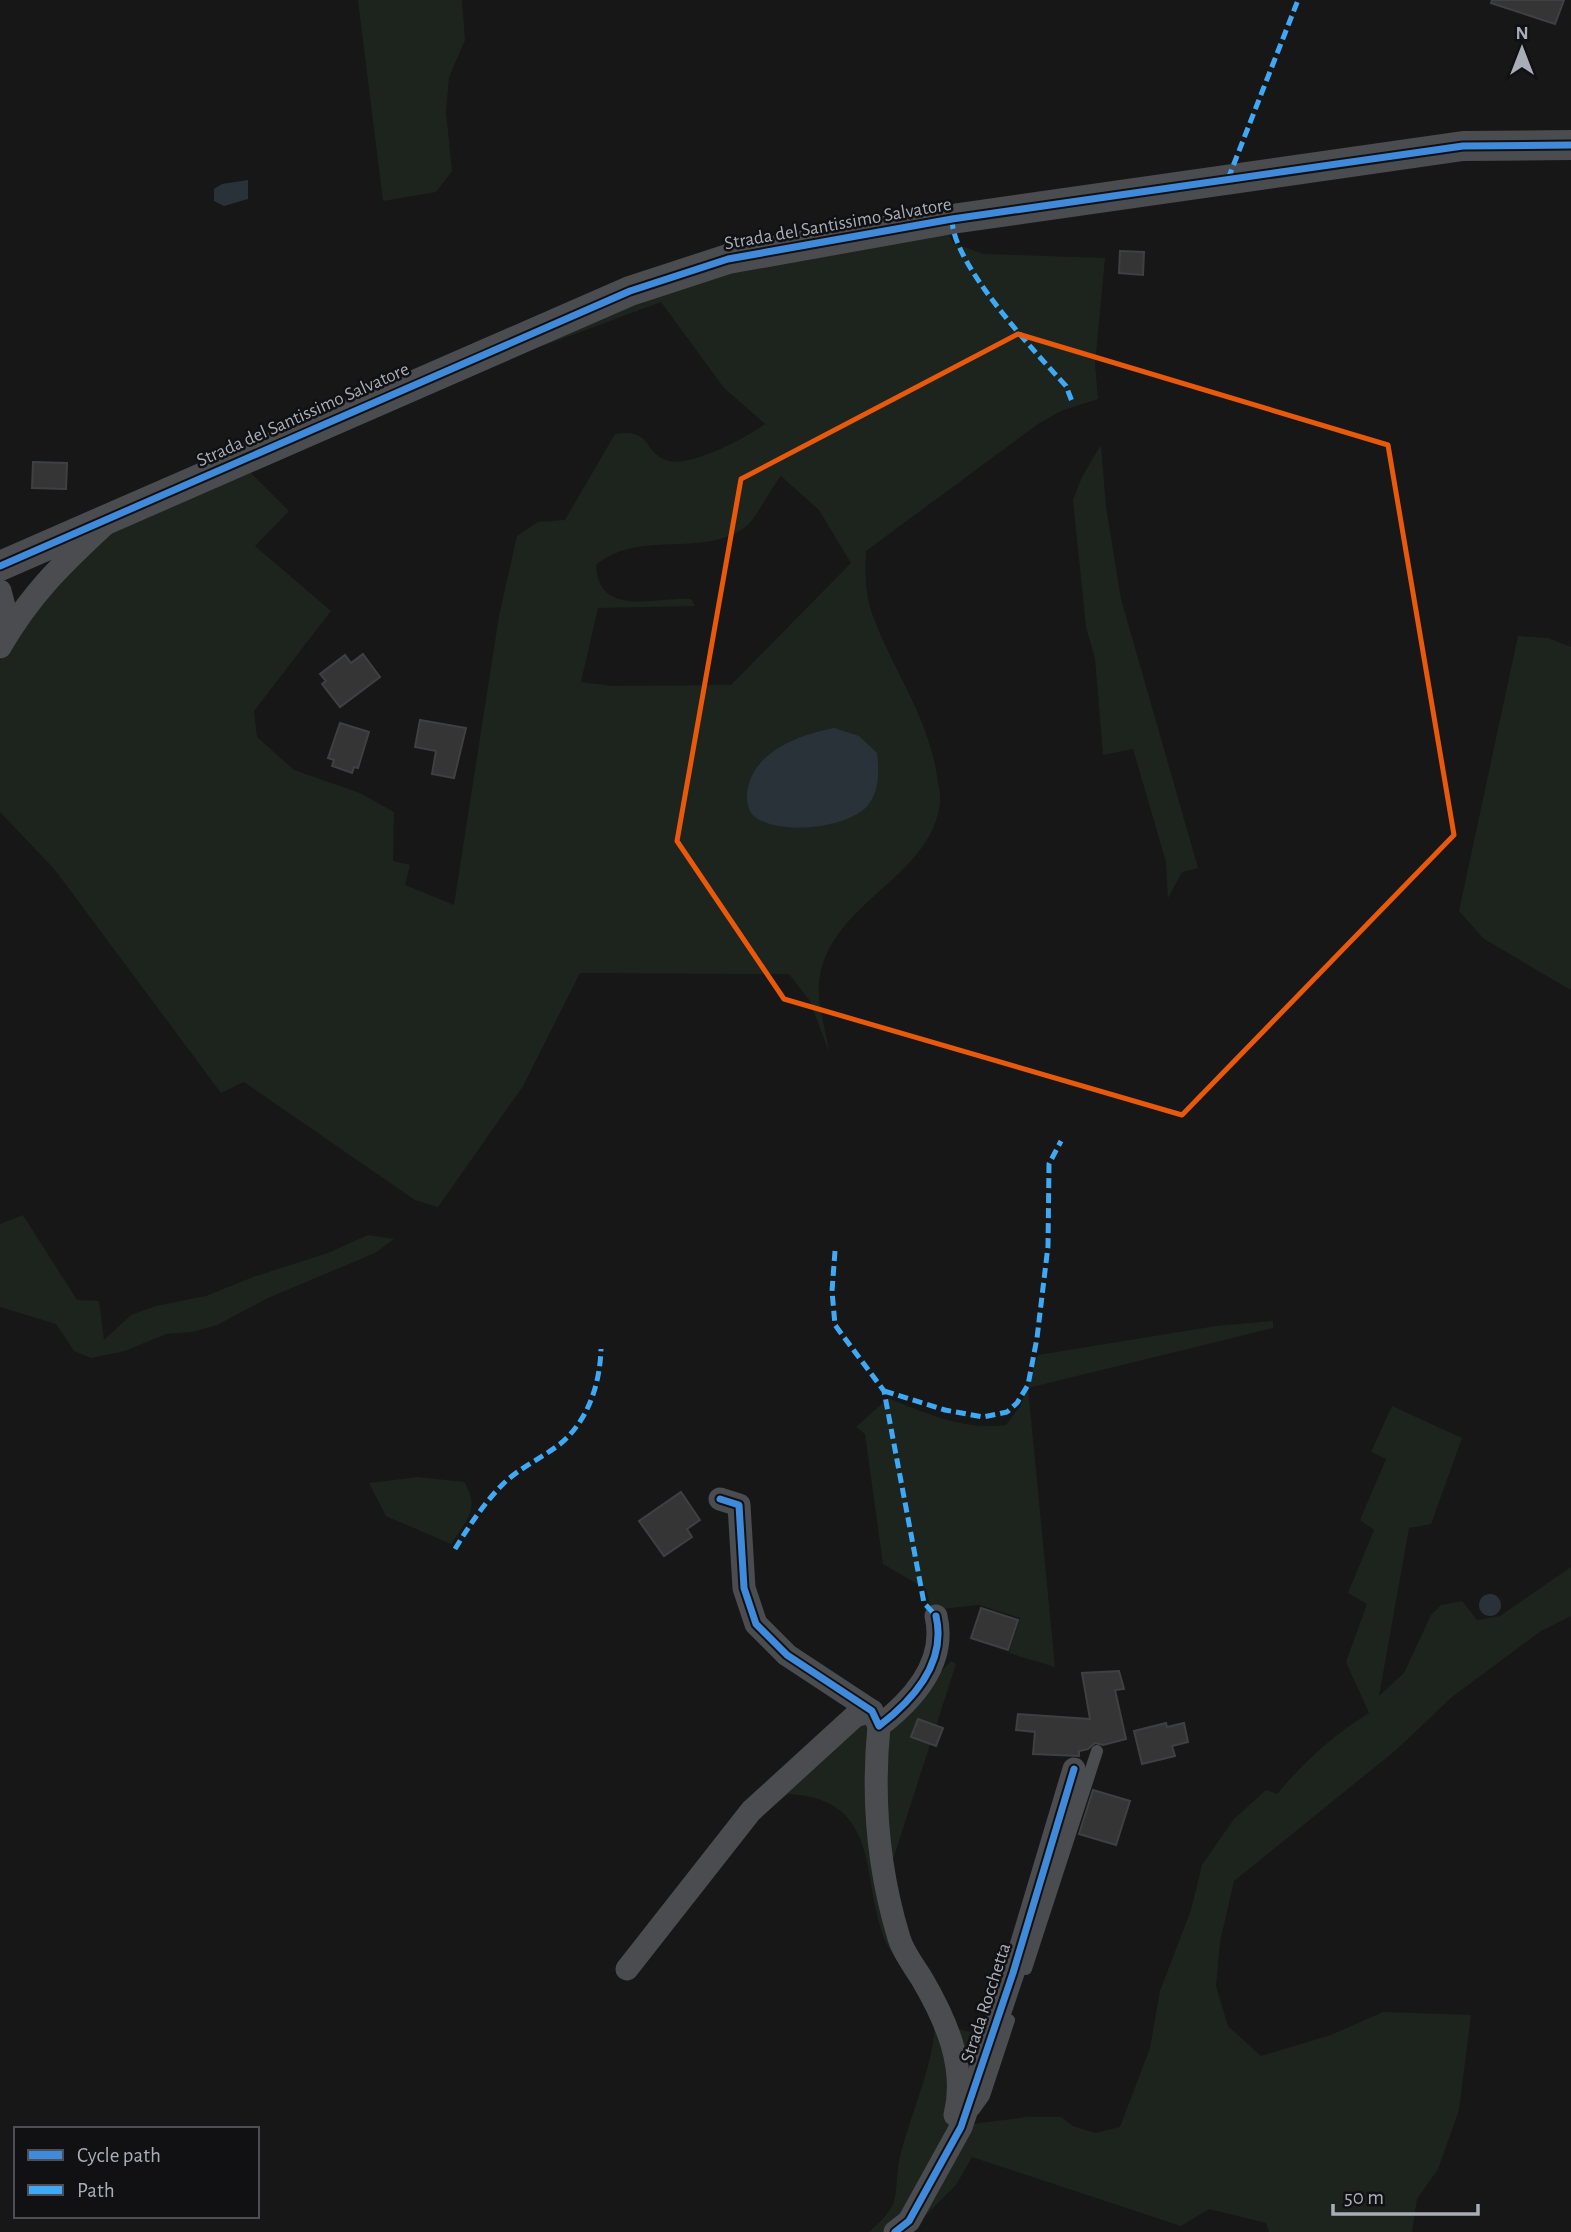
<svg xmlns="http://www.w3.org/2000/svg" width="1571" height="2232" font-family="'Alegreya Sans',sans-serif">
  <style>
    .green { fill: #1d241e; fill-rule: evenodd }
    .water { fill: #2a3239 }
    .building { fill: #353536; stroke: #3f4043; stroke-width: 2 }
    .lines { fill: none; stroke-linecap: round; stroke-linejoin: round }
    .service { stroke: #4b4c50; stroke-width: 12 }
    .minor { stroke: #4b4c50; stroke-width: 23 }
    .tertiary { stroke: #4b4c50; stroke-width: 30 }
    .quiet { stroke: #3fa9f5; stroke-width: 5; stroke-dasharray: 10 5; stroke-linecap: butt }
    .cycleway-casing { stroke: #111113; stroke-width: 11 }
    .cycleway { stroke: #408adc; stroke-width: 7 }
    .marked { fill: none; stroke: #e8590c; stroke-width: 5; stroke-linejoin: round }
    .labels { text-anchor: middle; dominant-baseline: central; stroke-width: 5; stroke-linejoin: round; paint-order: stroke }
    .street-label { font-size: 19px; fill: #a8adb8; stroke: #111113 }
  </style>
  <rect width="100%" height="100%" fill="#171717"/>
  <g class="green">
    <polygon points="358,0 462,0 465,40 449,77 446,112 452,171 436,192 383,201"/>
    <path d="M947 231 953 243 984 254 1105 258 1095 364 1098 399 1061 411 1038 424 866 551C865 574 865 597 874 619 895 673 928 717 937 776 938 785 941 794 940 803 931 879 827 903 819 983 817 1004 826 1031 829 1052L810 1001 789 974 580 973 523 1086 438 1207 415 1200 244 1082 221 1093 55 870 0 812V660L47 591 107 525 240 462 289 511 255 546 331 611 254 711 257 737 294 770 360 793 394 812 393 861 410 865 405 885 454 905 499 616 517 536 538 522 565 520 615 434C654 428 641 453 669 461 691 467 748 437 765 424L724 388 661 302 543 346 540 339 617 306 769 261ZM781 476 819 510 851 563 731 685 611 686 581 682 598 608 695 606 691 599C656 597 598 618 596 565 639 529 701 558 744 528 756 520 770 489 781 476Z"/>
    <polygon points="1101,445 1106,507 1121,599 1198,868 1182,872 1168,898 1166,862 1133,749 1103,755 1095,658 1086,627 1073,500 1082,477"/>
    <polygon points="1518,636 1548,638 1571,647 1571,990 1484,939 1459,911"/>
    <polygon points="23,1215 77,1300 99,1301 104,1340 131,1315 156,1306 206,1296 253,1277 328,1253 368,1235 394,1239 375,1253 268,1298 217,1325 192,1332 166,1334 125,1351 91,1358 74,1351 56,1324 0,1307 0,1224"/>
    <path d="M1273 1321V1328L1028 1388 1055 1667 1009 1653 1020 1618 979 1605 931 1610 926 1589 883 1564 865 1434 856 1427 888 1398C925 1413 965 1431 1006 1425L1021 1405 1038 1355 1216 1326Z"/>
    <path d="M1392 1406 1462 1438 1431 1524 1409 1528 1379 1696 1404 1673 1431 1615 1441 1605 1462 1601 1477 1620 1500 1616 1571 1567V1616L1541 1631 1452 1697 1396 1750 1234 1881 1220 1942 1216 1986 1228 2026 1261 2056 1331 2035 1383 2012 1471 2015 1459 2110 1438 2169 1417 2199 1412 2232H1269L1266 2223 1209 2209 1181 2226 972 2157 956 2185 909 2232H869C877 2225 889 2214 893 2204 898 2190 896 2177 899 2162 906 2124 937 2059 934 2023 932 2009 897 1963 888 1946 858 1886 887 1799 788 1794L763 1815 743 1838 824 1732 882 1715 937 1676 951 1661 956 1664 887 1878 891 1906 956 2028 979 2035 1056 1799 973 2124 1027 2117H1061L1073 2126 1095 2133 1120 2127 1150 2048 1160 1991 1191 1910 1202 1865 1234 1819 1266 1790 1277 1794C1304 1762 1333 1735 1369 1713L1346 1662 1367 1604 1348 1593 1374 1530 1360 1520 1386 1459 1371 1452Z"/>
    <path d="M418 1477 464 1482C481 1508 466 1521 451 1544L386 1516 369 1483Z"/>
  </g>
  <g class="water">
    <polygon points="248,180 248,199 224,206 214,201 214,189 222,184"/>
    <path d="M834 728 859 736 877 753C879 770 880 790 868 805 851 828 775 837 753 815 748 811 747 801 747 795 750 752 799 735 834 728Z"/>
    <circle cx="1490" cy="1605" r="11"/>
  </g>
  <g class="building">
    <polygon points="1492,0 1564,0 1555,24 1491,3"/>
    <polygon points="1120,251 1144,252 1143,275 1119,273"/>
    <polygon points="33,462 67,463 66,489 32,488"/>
    <polygon points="363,654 380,677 340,707 322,684 326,681 320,674 345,655 351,663"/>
    <polygon points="420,720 466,728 454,778 432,774 436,751 415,747"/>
    <polygon points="340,723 369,732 358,768 354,767 352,773 332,766 334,760 328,758"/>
    <polygon points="681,1492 700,1520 687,1529 692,1537 664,1556 639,1521"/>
    <polygon points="981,1608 1018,1620 1008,1650 971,1638"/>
    <polygon points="1119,1671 1124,1689 1115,1690 1126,1739 1103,1745 1095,1743 1088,1749 1079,1751 1079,1756 1033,1754 1035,1732 1016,1730 1018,1714 1090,1719 1082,1673"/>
    <polygon points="918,1719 943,1728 936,1746 911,1737"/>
    <polygon points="1166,1723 1167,1727 1184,1723 1188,1742 1172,1746 1175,1756 1142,1764 1134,1731"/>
    <polygon points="1093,1790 1130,1801 1116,1845 1079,1834"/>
  </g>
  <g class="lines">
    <g class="service">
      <polyline points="1026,1969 1097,1751"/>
      <polyline points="974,2110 984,2096 1009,2020"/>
    </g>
    <g class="minor">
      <polyline points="0,591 10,629"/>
      <path d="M0 647C30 595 60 566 103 526"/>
      <path d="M720 1499 739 1505 744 1588 756 1624 787 1655 872 1711 879 1726C913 1700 947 1663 936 1616"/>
      <path d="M879 1726C872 1797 878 1869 899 1938 903 1952 914 1966 922 1979 946 2020 967 2067 955 2115"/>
      <polyline points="627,1969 751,1811 855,1716 872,1711"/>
      <polyline points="895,2232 909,2221 961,2127 1013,1973 1074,1769"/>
    </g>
    <polyline class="tertiary" points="0,566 630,291 728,259 952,219 1463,146 1571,145"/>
    <g class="quiet">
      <polyline points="1228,179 1298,0"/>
      <path d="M952 219C952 264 1035 352 1066 386L1073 404"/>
      <polyline points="835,1251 832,1291 835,1325 884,1391 924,1603 936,1616"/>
      <polyline points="884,1391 945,1410 983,1417 1007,1412 1017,1403 1028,1385 1037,1338 1048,1246 1049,1164 1061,1141"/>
      <path d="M455 1549C469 1526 484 1503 503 1484 519 1468 542 1458 560 1444 588 1421 600 1384 601 1349"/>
    </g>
    <g class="cycleway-casing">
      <g id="cycleway">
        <polyline points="0,566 630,291 728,259 952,219 1463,146 1571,145"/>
        <path d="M720 1499 739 1505 744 1588 756 1624 787 1655 872 1711 879 1726C913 1700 947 1663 936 1616"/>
        <polyline points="895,2232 909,2221 961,2127 1013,1973 1074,1769"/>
      </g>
    </g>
    <use href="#cycleway" class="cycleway"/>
  </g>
  <path class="marked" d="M1018 334 1388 445 1454 835 1182 1115 784 999 677 841 741 479Z"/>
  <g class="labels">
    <g class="street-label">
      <text transform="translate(838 224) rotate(-10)">Strada del Santissimo Salvatore</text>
      <text transform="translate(303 415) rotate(-24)">Strada del Santissimo Salvatore</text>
      <text transform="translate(986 2003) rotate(-72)">Strada Rocchetta</text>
    </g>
  </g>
  <rect x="14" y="2127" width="245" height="91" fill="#111113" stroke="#4d4f55" stroke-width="2"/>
  <rect x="28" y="2150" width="35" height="10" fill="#408adc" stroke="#4d4f55" stroke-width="2"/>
  <text x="77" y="2162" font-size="21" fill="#a8adb8">Cycle path</text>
  <rect x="28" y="2185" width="35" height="10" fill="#3fa9f5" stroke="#4d4f55" stroke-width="2"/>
  <text x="77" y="2197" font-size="21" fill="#a8adb8">Path</text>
  <g transform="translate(1522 49)" stroke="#111113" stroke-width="5" paint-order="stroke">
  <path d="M0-5L12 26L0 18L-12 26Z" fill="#a8adb8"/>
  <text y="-10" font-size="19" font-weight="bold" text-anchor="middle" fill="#a8adb8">N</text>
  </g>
  <path d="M1333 2204v10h145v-10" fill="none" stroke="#a8adb8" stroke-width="3.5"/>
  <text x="1344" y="2204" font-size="21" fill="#a8adb8" stroke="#111113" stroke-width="5" paint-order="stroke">50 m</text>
</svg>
